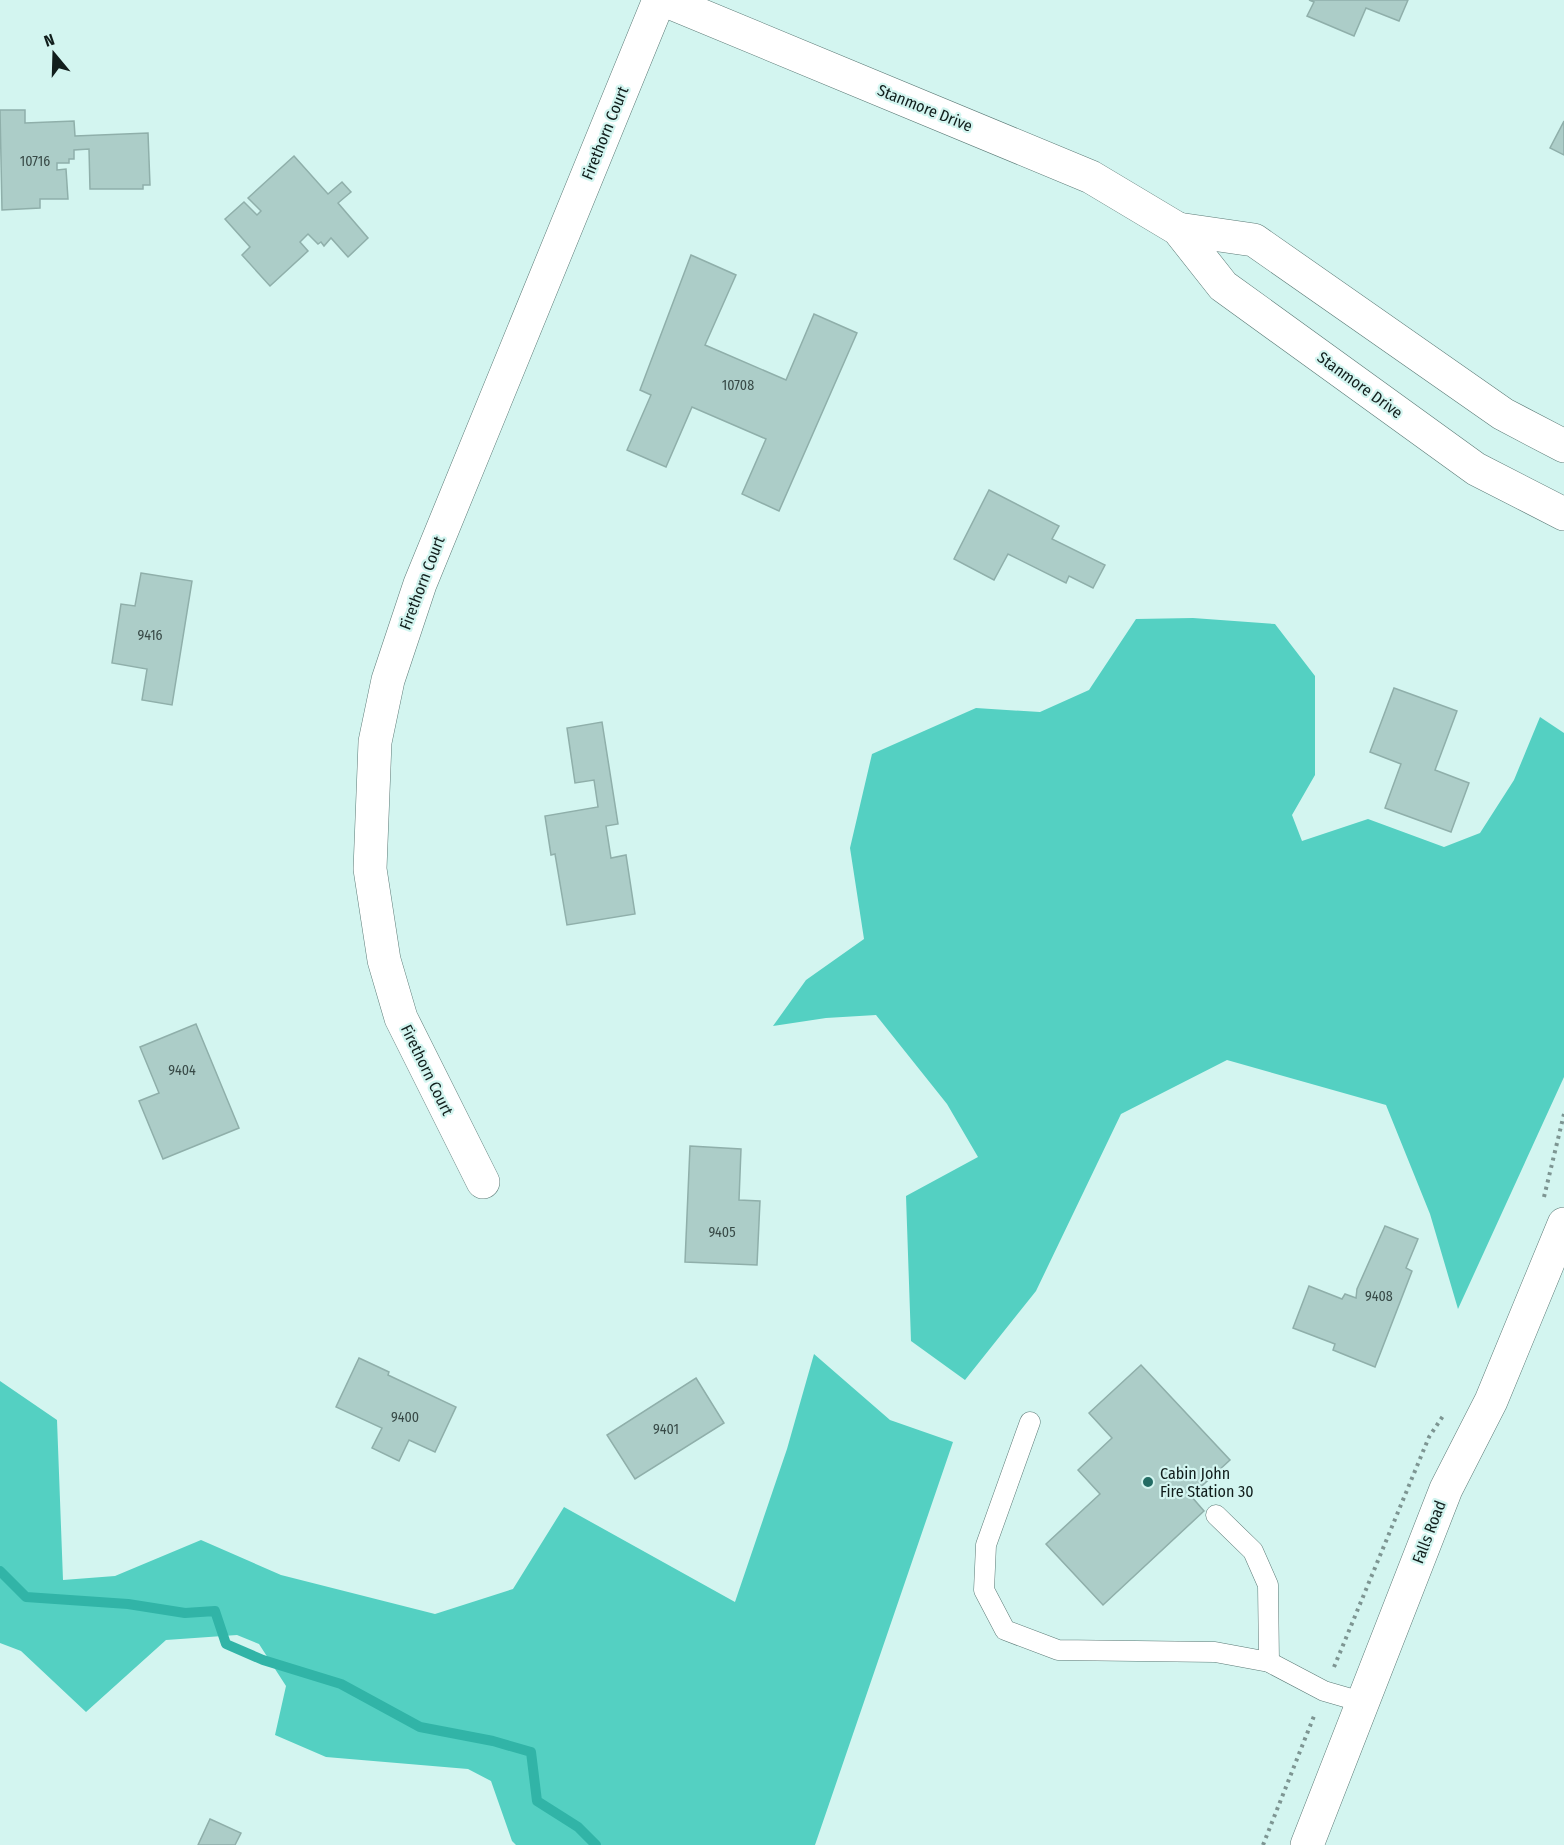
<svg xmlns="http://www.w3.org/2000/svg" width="1564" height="1845" font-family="'Fira Sans Condensed',sans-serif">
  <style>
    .forest { fill: #54d0c2 }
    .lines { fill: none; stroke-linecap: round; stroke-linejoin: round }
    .stream { stroke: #31b4a7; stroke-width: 10 }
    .building { fill: #accdc8; stroke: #8fafaa; stroke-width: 1.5 }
    .service-casing { stroke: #5b7a76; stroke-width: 21 }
    .minor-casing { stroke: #5b7a76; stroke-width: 34 }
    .secondary-casing { stroke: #5b7a76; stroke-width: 34 }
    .path { stroke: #7d9592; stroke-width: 4; stroke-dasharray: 3 4.5; stroke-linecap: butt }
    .service { stroke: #fff; stroke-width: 20 }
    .minor { stroke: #fff; stroke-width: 33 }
    .secondary { stroke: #fff; stroke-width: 33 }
    .poi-dot { fill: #236c64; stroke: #d3f5f0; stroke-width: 2 }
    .labels { text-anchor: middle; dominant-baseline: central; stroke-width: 4.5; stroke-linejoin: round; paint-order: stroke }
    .number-label { font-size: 14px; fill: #384a47 }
    .street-label { font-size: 16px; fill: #111e1c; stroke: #d3f5f0 }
    .poi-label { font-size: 16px; fill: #111e1c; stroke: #d3f5f0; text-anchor: start }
  </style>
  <rect width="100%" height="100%" fill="#d3f5f0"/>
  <g class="forest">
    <polygon points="1193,618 1275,624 1315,676 1315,775 1292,815 1302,841 1368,819 1444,847 1480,833 1514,780 1540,717 1564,733 1564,1077 1458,1309 1430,1214 1386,1105 1227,1060 1121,1114 1036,1291 965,1380 911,1341 906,1196 978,1157 947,1104 876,1015 826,1018 773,1026 806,980 864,939 850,848 872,754 976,708 1040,712 1089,690 1136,619"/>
    <polygon points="814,1354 890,1420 953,1442 815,1845 516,1845 512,1841 491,1781 468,1769 326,1757 275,1735 286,1686 259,1644 237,1635 166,1640 86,1712 21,1651 0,1643 0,1381 57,1420 63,1580 115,1576 201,1540 281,1575 435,1614 513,1589 564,1507 735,1602 787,1449"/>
  </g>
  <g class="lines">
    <polyline class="stream" points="0,1571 26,1597 128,1604 185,1613 215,1611 226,1644 263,1660 341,1684 420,1727 493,1741 531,1752 537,1801 578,1827 596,1845"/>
  </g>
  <g class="building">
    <polygon points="1309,0 1408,0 1399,21 1366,8 1354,36 1307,16 1314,2"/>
    <polygon points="0,110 25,110 25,123 74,121 75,136 148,133 150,185 143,185 143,189 90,189 89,149 74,150 74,159 69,159 69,163 57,163 57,170 66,169 68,199 40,199 40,208 2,210"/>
    <polygon points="1564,121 1564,155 1550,148"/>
    <polygon points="294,156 328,194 342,182 351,192 338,203 368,238 348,257 331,238 324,246 321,242 318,244 308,234 300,242 308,251 270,286 242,255 250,247 225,219 244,202 257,215 261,211 248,198"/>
    <polygon points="691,255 736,275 705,345 786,380 814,314 857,333 779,511 742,494 766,439 692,407 666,467 627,450 651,395 640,390"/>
    <polygon points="989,490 1059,526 1052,539 1105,565 1093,588 1069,576 1066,583 1008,554 994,580 954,559"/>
    <polygon points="141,573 192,581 172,705 142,700 147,669 112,663 121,604 135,606"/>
    <polygon points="1394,688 1457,711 1435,770 1469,783 1451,832 1385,808 1401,764 1370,752"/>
    <polygon points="602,722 618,824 606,826 611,858 626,855 635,914 567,925 555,854 551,855 545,816 598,807 594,780 575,783 567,728"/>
    <polygon points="196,1024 239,1128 163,1159 139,1101 159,1093 140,1047"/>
    <polygon points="690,1146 741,1149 739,1200 760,1201 757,1265 685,1262"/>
    <polygon points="1385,1226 1418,1239 1406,1268 1412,1271 1375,1367 1333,1350 1335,1344 1293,1328 1309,1286 1342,1299 1345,1294 1356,1298 1357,1289"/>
    <polygon points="359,1358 389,1372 388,1375 456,1407 435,1452 409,1440 399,1461 372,1448 382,1428 336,1407"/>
    <polygon points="1141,1365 1230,1460 1191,1496 1204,1511 1103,1605 1046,1544 1100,1494 1078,1470 1112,1438 1089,1413"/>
    <polygon points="696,1378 724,1423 635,1479 607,1435"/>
    <polygon points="210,1819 241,1833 235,1845 198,1845"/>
  </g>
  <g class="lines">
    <g class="service-casing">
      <g id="service">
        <polyline points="1030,1422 986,1545 984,1590 1005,1630 1058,1650 1215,1652 1269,1662 1324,1691 1362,1702"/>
        <polyline points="1216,1515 1253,1551 1268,1585 1269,1662"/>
      </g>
    </g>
    <g class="minor-casing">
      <g id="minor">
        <polyline points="664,0 1091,177 1178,229 1223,286 1476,469 1564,514"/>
        <polyline points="1178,229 1254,240 1503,414 1564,446"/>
        <polyline points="483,1182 401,1018 384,960 370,869 375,742 388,680 420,584 659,0"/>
      </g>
    </g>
    <g class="secondary-casing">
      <polyline id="secondary" points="1307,1845 1446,1489 1491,1401 1564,1224"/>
    </g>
    <g class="path">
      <polyline points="1544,1197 1564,1114"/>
      <polyline points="1334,1667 1429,1437 1443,1416"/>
      <polyline points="1263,1845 1314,1716"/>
    </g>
    <use href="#service" class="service"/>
    <use href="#minor" class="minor"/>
    <use href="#secondary" class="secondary"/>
  </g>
  <circle class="poi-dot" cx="1148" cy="1482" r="6"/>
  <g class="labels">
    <g class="number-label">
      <text x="35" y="161">10716</text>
      <text x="738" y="385">10708</text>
      <text x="150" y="635">9416</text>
      <text x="182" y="1070">9404</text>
      <text x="722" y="1232">9405</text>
      <text x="1379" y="1296">9408</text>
      <text x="405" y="1417">9400</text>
      <text x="666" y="1429">9401</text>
    </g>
    <g class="street-label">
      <text transform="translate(925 108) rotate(22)">Stanmore Drive</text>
      <text transform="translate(605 133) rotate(-68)">Firethorn Court</text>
      <text transform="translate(1360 385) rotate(36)">Stanmore Drive</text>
      <text transform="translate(422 583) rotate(-69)">Firethorn Court</text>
      <text transform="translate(427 1070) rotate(64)">Firethorn Court</text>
      <text transform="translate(1429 1532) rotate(-69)">Falls Road</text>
    </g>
    <g class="poi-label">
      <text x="1160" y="1473">Cabin John<tspan x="1160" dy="18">Fire Station 30</tspan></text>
    </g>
  </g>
  <g transform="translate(54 54) rotate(341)" stroke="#d3f5f0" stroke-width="4.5" paint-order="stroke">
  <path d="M0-4.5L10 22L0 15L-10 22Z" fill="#111e1c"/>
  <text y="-9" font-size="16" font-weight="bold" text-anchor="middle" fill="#111e1c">N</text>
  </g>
</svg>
